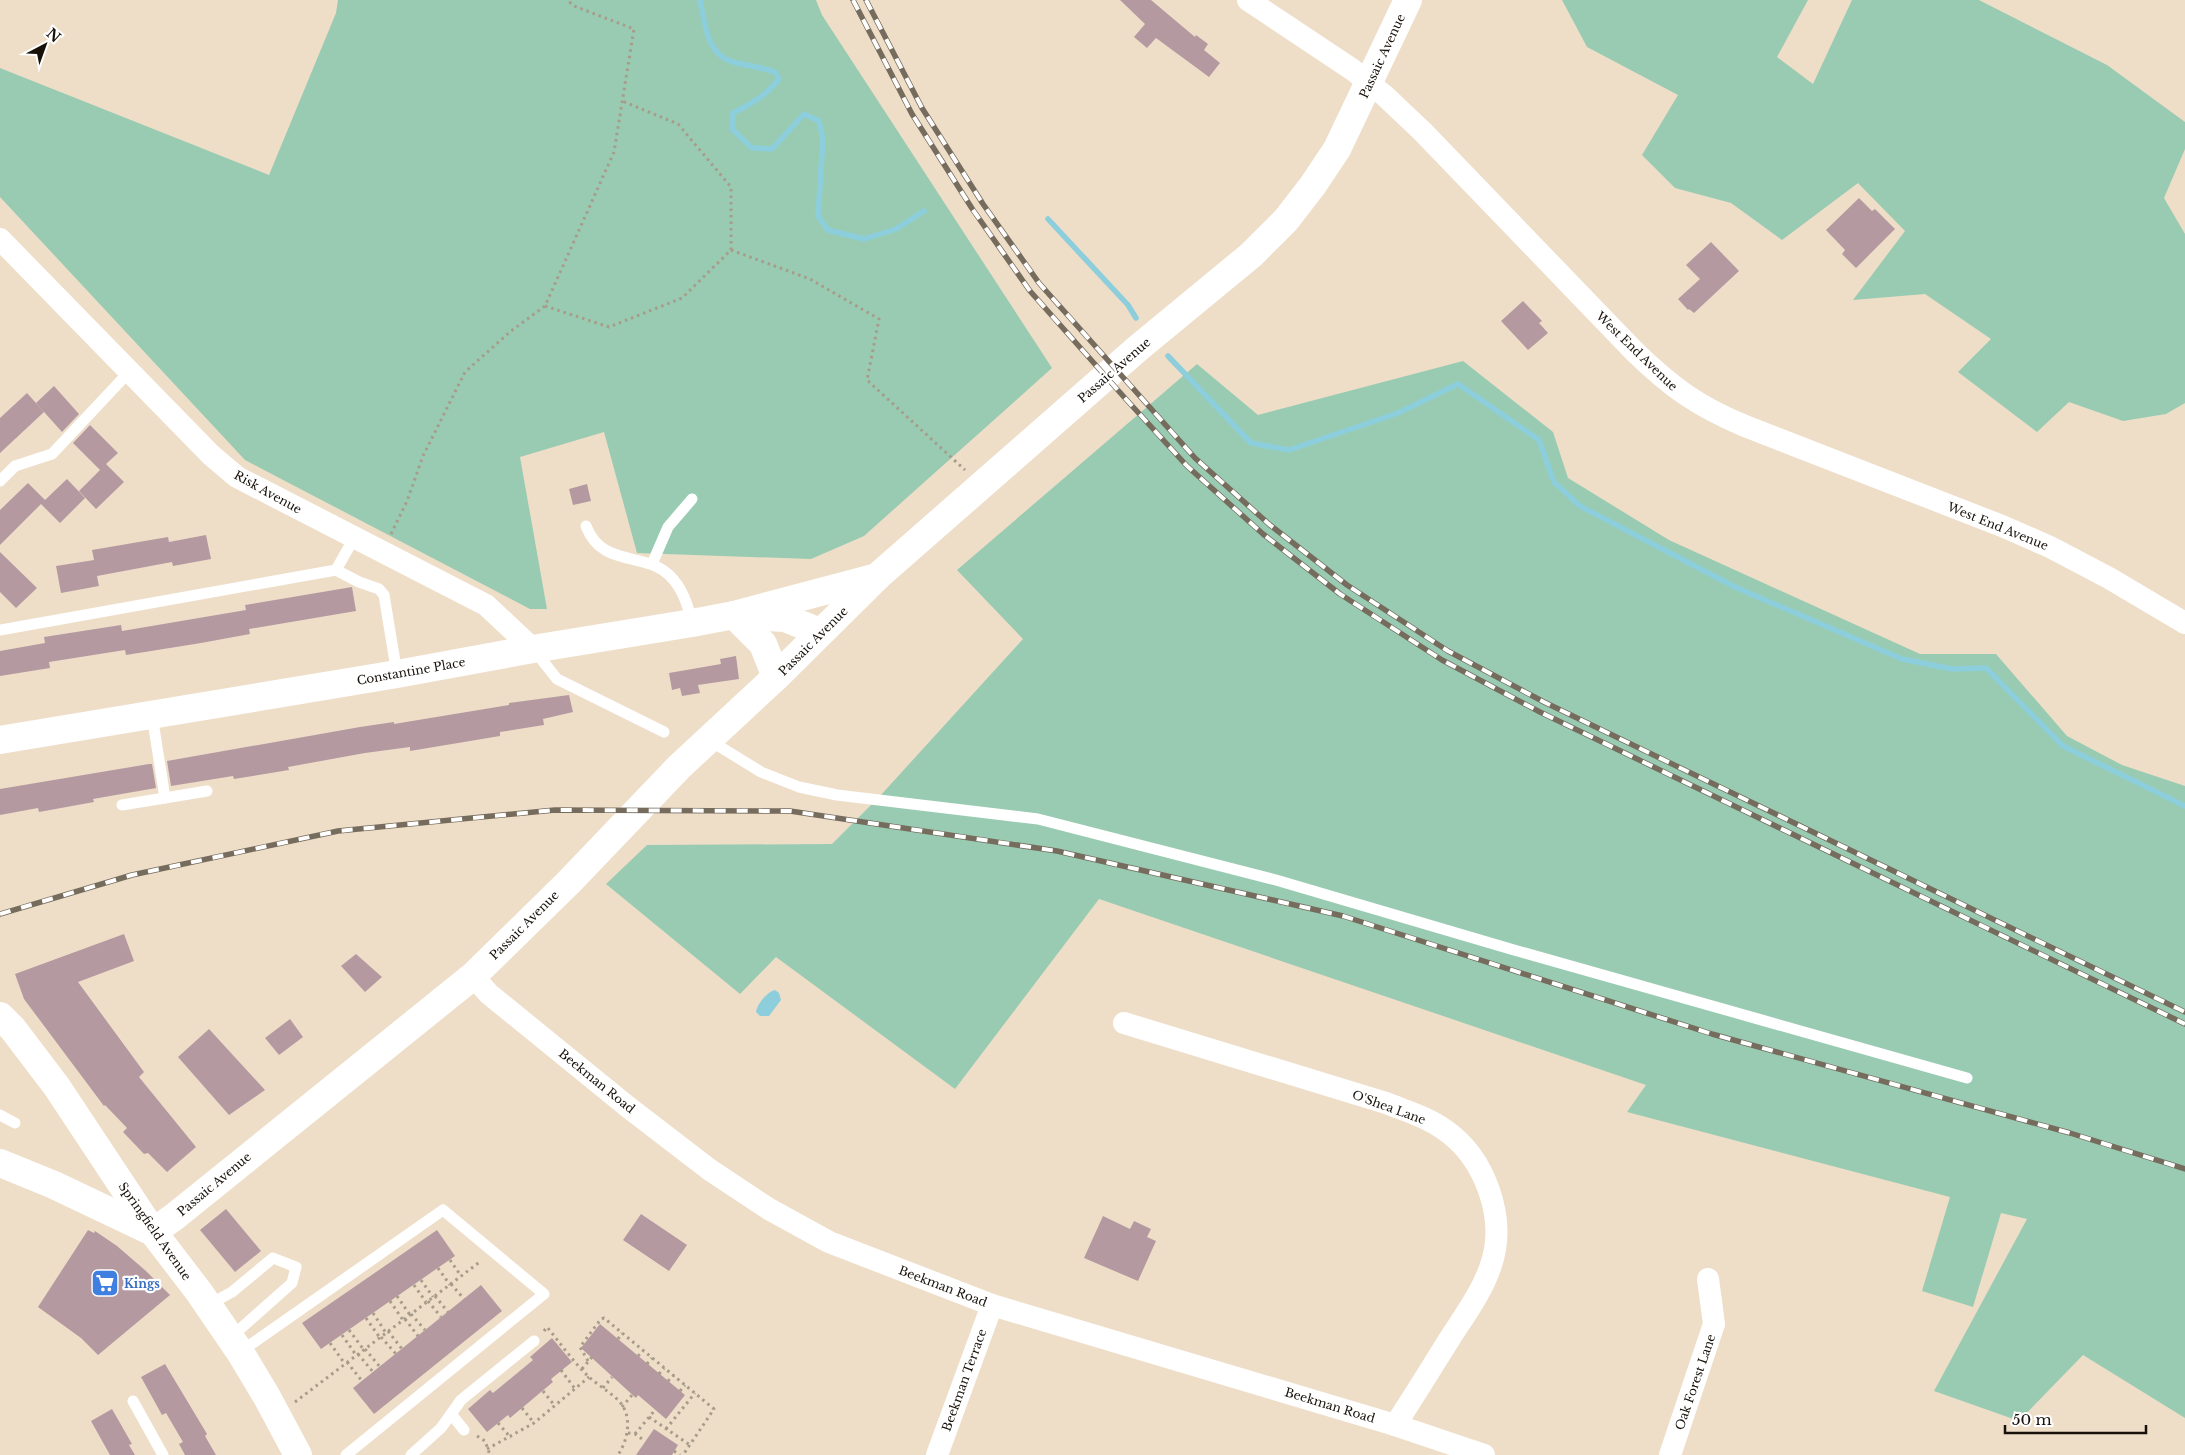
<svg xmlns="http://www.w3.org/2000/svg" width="2185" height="1455" font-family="'Libre Baskerville',serif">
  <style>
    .green { fill: #99cbb2 }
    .water { fill: #8dcedd }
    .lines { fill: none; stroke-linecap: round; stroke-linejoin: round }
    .stream { stroke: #8dcedd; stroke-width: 5.5 }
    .building { fill: #b599a1 }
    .path { stroke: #a79b8a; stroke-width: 3; stroke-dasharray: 2.5 4; stroke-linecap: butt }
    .service { stroke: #fff; stroke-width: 11 }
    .minor { stroke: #fff; stroke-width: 22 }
    .tertiary { stroke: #fff; stroke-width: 28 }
    .primary { stroke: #fff; stroke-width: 28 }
    .rail-casing { stroke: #766c5e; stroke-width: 5.5 }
    .rail { stroke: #fff; stroke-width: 4; stroke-dasharray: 11; stroke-linecap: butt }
    .labels { text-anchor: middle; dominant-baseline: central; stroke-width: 4.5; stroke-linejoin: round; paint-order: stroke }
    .street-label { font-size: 12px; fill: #17110a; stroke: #fff }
    .shop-label { font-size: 12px; font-weight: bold; fill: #366cbe; stroke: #fff; text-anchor: start }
  </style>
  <rect width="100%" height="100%" fill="#eedec8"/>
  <g class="green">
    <polygon points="338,0 816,0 822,15 1052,368 864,536 811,559 637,553 604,432 520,457 547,609 530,609 245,460 0,197 0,68 269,175 336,13"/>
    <polygon points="1562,0 1808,0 1777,57 1813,84 1852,0 1979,0 2107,65 2185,122 2185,149 2164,198 2185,234 2185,403 2166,414 2123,421 2069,402 2037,432 1958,372 1991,339 1925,294 1853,300 1905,231 1858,183 1782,240 1731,203 1675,188 1642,155 1678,95 1587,47"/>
    <polygon points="1463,361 1553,432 1568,478 1669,540 1920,654 1996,654 2067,736 2122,765 2185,786 2185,1418 2083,1355 2019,1421 1934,1391 2027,1219 2001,1213 1973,1307 1922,1291 1950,1197 1627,1112 1646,1085 1099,899 955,1089 776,957 740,994 606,884 647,845 832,844 880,796 1023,639 957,570 1197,364 1258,415"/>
  </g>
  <path class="water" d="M775 990 779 993 781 1000 769 1016H760L756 1012C757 1004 767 992 775 990Z"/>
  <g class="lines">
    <g class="stream">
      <path d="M700 0C705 23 706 54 733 62 747 66 761 67 775 72L779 79C767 95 751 104 733 113L732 129 752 148 772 149 804 114 819 121 823 139 818 216 828 230 864 239 896 229 924 211"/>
      <polyline points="1048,219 1128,305 1136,318"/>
      <polyline points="1168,356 1251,443 1289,450 1398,413 1458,384 1539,440 1554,482 1580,506 1735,587 1902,659 1952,669 1986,668 2063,746 2185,806"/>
    </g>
  </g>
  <g class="building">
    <polygon points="1120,0 1151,0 1195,37 1196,35 1208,44 1204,50 1220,63 1209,77 1156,38 1147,48 1134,37 1145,24"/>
    <polygon points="1859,198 1872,211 1875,209 1895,229 1856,268 1842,254 1845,250 1826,230"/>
    <polygon points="1711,242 1739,271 1694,313 1689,309 1688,310 1678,299 1700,279 1686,265"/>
    <polygon points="1523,301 1542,321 1539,323 1548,333 1528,350 1501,321"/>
    <polygon points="54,386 79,414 62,432 36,403"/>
    <polygon points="27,393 44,412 0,453 0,418"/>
    <polygon points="90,425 118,453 106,464 124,482 96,509 79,491 100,470 73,443"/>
    <polygon points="67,479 85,498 60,523 41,504 0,545 0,510 28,483 45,500"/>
    <polygon points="587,484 591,501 573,505 569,489"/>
    <polygon points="206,535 211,559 173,566 172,562 97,576 99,586 61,593 56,566 94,560 92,550 168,537 169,542"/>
    <polygon points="0,552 37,588 16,608 0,592"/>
    <polygon points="352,587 356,611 249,629 250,634 201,643 126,655 125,650 49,662 50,668 0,676 0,651 45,643 44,637 121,625 122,631 246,610 245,605"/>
    <polygon points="736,656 739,679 698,685 700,693 682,696 680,688 672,690 669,673 721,664 720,659"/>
    <polygon points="569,695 573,712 543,719 544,725 500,732 500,736 410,751 410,747 365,753 288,767 289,770 234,779 233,776 171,786 167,761 360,727 394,722 394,724 509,705 509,703"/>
    <polygon points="149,764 152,764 156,788 93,799 94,802 39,812 38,808 0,815 0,789"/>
    <polygon points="124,934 134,961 78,982 144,1072 139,1077 196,1147 167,1172 148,1153 144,1154 123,1132 127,1128 105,1105 104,1106 24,999 15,974"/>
    <polygon points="356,954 382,977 365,992 341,966"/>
    <polygon points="290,1019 303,1037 279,1055 265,1038"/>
    <polygon points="209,1029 265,1090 229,1115 178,1057"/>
    <polygon points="226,1209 261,1251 235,1272 200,1230"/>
    <polygon points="641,1214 687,1245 669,1271 623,1240"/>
    <polygon points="1103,1216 1130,1229 1134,1221 1151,1229 1147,1237 1156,1241 1138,1281 1084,1258"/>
    <polygon points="88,1230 94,1233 95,1231 117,1246 146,1271 170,1295 98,1355 81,1338 38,1307"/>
    <polygon points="437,1230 455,1256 321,1349 302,1323"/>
    <polygon points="481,1285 502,1311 374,1414 353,1388"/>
    <polygon points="600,1324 685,1395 666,1419 638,1395 636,1398 581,1348"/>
    <polygon points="552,1338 572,1362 551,1379 553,1382 510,1418 508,1415 487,1432 468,1409 490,1390 493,1393 533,1360 530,1357"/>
    <polygon points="165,1364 207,1434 205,1436 216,1455 185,1455 179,1444 183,1442 166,1413 162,1415 141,1377"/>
    <polygon points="112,1409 132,1444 129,1445 135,1455 110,1455 91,1421"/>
    <polygon points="654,1429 678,1445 672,1455 636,1455"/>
  </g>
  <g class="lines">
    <g class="path">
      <polyline points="731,250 810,279 879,319 867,380 965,470"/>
      <polyline points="545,306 609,327 682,298 731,250 731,187 678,124 622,101"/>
      <polyline points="391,534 407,501 423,456 465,372 511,331 545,306 614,152 634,29 574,6 567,0"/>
      <polyline points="450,1260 461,1276"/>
      <polyline points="438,1268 450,1285"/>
      <polyline points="421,1280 433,1297"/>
      <polyline points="451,1284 464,1299"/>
      <polyline points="414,1285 426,1302"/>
      <polyline points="397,1296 410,1315"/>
      <polyline points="435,1296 448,1312"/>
      <polyline points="390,1301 403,1320"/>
      <polyline points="428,1301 441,1317"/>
      <polyline points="373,1313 386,1333"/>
      <polyline points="411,1314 425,1330"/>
      <polyline points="366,1318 380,1338"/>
      <polyline points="405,1319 418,1336"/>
      <polyline points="349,1330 364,1350"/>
      <polyline points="388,1331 402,1349"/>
      <path d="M544 1331 547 1327C561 1344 574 1363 589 1377 598 1385 608 1391 617 1399 633 1414 629 1438 618 1455"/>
      <polyline points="342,1335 356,1355"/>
      <polyline points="381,1337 396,1354"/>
      <polyline points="618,1339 622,1333"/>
      <polyline points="330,1343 345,1364"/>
      <polyline points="365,1349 380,1367"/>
      <polyline points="358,1354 373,1372"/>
      <polyline points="638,1356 643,1351"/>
      <polyline points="588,1361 580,1347 601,1319 604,1318 714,1409 683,1455"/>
      <polyline points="347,1362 362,1381"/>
      <polyline points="647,1364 652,1358"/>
      <polyline points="582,1369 592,1357"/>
      <polyline points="561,1370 575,1389"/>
      <polyline points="659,1374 664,1368"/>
      <polyline points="668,1381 674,1375"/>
      <polyline points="603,1388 612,1377"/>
      <polyline points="543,1391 555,1406"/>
      <polyline points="680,1391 685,1385"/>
      <polyline points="295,1402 481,1261"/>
      <polyline points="622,1407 632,1395"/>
      <polyline points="522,1408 534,1423"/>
      <polyline points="649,1417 690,1445"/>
      <polyline points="498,1423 511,1438"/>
      <polyline points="666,1429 695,1393"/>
      <polyline points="628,1433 635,1434 645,1441"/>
      <polyline points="635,1434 655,1410"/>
      <polyline points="477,1436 485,1441 490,1455"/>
      <polyline points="487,1449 534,1423 589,1377"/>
      <polyline points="674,1451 680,1455"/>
    </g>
    <g class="service">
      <polyline points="0,481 15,466 52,454 129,372"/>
      <path d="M586 526C602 568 644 551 669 575 683 588 688 606 692 623"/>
      <polyline points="652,564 668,527 692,499"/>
      <polyline points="336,570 359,582 379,589 384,595 397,674"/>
      <polyline points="0,630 336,570 354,538"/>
      <polyline points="534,650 557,679 664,732"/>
      <polyline points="152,715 165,798"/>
      <polyline points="709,740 761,772 799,787 837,795 1038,819 1276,880 1514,950 1967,1078"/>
      <polyline points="122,805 207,791"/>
      <polyline points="0,1115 15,1123"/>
      <polyline points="208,1305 232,1292 273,1258 296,1267 292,1283 230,1338"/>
      <polyline points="240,1352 443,1210 544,1294 346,1455"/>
      <polyline points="133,1401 163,1455"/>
      <polyline points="451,1414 464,1430"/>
      <polyline points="411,1455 441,1428 461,1400 534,1341"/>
    </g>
    <g class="minor">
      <path d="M1248 0 1353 70 1385 96 1423 132 1634 351C1671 387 1697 406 1745 426L2002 526 2050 547 2109 578 2185 623"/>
      <polyline points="0,239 211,455 237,477 486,605 533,649"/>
      <polyline points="473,976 489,994 628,1107 710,1170 769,1209 829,1242 992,1305 1395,1425 1484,1455"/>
      <path d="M1124 1023 1386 1103C1406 1111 1427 1117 1445 1130 1485 1158 1507 1218 1491 1265 1483 1290 1467 1312 1452 1335 1433 1365 1415 1395 1395 1425"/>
      <polyline points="937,1455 992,1305"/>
      <polyline points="1670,1455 1714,1324 1708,1279"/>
    </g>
    <g class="tertiary">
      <polyline points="0,740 397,674 533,649 692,623 734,615 785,618 820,632"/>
      <polyline points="0,1163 54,1185 153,1232"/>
    </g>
    <g class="primary">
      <polyline points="734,615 877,577"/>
      <polyline points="734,615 763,644 776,677"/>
      <polyline points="0,1016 13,1029 57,1087 153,1232 199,1292 240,1352 267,1397 298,1455"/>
      <polyline points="153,1232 174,1217 473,976 569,882 679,767 776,677 878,576 1137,349 1251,255 1286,220 1313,185 1337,149 1408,0"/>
    </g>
    <g class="rail-casing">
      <g id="rail">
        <polyline points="853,0 912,114 973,210 1030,291 1124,397 1187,466 1263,534 1340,594 1442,660 1540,712 2185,1024"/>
        <polyline points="866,0 922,108 983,204 1039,283 1195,458 1270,525 1347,585 1448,651 1544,702 2185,1012"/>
        <polyline points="0,914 132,875 338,831 555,810 790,811 1057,851 1343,916 1712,1034 2070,1133 2185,1169"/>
      </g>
    </g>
    <use href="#rail" class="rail"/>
  </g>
  <defs>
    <g id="supermarket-square" transform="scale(1.4375)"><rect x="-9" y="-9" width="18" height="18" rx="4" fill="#3f7fe0" stroke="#fff"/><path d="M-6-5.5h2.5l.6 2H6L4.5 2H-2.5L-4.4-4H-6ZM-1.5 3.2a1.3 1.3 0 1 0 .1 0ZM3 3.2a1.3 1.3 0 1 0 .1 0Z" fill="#fff"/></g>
  </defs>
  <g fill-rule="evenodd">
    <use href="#supermarket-square" x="105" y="1283"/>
  </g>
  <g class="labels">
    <g class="street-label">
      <text transform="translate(1382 56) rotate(-65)">Passaic Avenue</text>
      <text transform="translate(1637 351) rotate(44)">West End Avenue</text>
      <text transform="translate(1114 370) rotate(-41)">Passaic Avenue</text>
      <text transform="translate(268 492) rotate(29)">Risk Avenue</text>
      <text transform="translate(1998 526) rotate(22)">West End Avenue</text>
      <text transform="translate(813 641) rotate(-45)">Passaic Avenue</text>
      <text transform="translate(411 671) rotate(-10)">Constantine Place</text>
      <text transform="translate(524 925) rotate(-45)">Passaic Avenue</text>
      <text transform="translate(597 1081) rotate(39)">Beekman Road</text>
      <text transform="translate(1389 1107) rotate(20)">O'Shea Lane</text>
      <text transform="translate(214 1184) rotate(-40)">Passaic Avenue</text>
      <text transform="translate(155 1231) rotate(55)">Springfield Avenue</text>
      <text transform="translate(943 1286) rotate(21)">Beekman Road</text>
      <text transform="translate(964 1380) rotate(-70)">Beekman Terrace</text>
      <text transform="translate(1695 1382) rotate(-71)">Oak Forest Lane</text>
      <text transform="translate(1330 1405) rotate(17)">Beekman Road</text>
    </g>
    <g class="shop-label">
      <text x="124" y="1283">Kings</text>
    </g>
  </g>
  <g transform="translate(45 45) rotate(41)" stroke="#ffffff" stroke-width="4" paint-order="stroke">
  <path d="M0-4L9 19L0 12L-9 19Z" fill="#17110a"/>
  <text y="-8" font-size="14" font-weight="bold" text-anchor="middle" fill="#17110a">N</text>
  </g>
  <path d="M2005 1425v8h141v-8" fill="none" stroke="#17110a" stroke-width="2.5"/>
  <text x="2012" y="1425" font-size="15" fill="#17110a" stroke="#ffffff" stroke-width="4" paint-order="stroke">50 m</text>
</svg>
